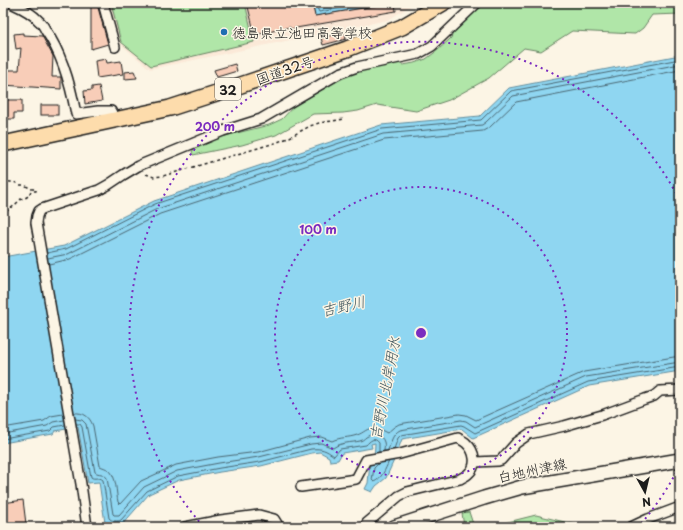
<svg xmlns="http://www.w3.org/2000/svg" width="683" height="530" font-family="'Playpen Sans','Klee One',sans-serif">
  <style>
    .built { fill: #fbe9d8 }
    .green { fill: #b0e6a8; stroke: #668162 }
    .water { fill: #8fd6f1; stroke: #618c9c }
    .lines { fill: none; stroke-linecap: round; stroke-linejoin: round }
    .shore { stroke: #4a6671; stroke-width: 1 }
    .building { fill: #f8cdb8; stroke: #1c1c1c }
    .minor-casing { stroke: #1c1c1c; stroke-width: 12 }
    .secondary-casing { stroke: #1c1c1c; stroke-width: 16 }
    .trunk-casing { stroke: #1c1c1c; stroke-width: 18 }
    .path { stroke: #1c1c1c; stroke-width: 1.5; stroke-dasharray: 3 3; stroke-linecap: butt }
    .minor { stroke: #fcf5e5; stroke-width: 9 }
    .secondary { stroke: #fcf5e5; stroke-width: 13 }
    .trunk { stroke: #fddcac; stroke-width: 15 }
    .ring { fill: none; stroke: #7b2cbf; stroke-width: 2; stroke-dasharray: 2 4 }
    .poi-dot { fill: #1f6fb2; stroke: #fcf5e5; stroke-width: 1.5 }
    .labels { text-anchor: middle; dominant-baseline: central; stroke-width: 3; stroke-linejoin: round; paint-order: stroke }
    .shield { fill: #fcf5e5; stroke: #5f5d58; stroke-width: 1 }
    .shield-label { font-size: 13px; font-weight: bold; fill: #1c1c1c }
    .poi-label { font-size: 14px; fill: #1c1c1c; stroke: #fcf5e5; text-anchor: start }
    .street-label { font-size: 14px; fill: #1c1c1c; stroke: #fcf5e5 }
    .water-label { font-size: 15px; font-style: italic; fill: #3e545c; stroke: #fcf5e5 }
    .centre { fill: #7b2cbf; stroke: #fcf5e5; stroke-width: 2 }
    .ring-label { font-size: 12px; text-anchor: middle; font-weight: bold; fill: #7b2cbf; stroke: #fcf5e5; stroke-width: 3; stroke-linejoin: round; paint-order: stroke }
  </style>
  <rect width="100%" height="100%" fill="#fcf5e5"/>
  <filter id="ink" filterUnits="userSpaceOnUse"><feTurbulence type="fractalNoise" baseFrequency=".025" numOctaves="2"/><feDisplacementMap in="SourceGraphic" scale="8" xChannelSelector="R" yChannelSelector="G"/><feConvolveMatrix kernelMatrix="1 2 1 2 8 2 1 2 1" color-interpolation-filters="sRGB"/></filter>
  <g filter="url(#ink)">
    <polygon class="built" points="108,3 402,3 412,5 388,20 150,69 119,43"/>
    <g class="green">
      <polygon points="111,3 245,3 254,42 151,66 121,42"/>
      <polygon points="482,3 680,3 680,14 652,15 643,28 635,34 572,31 541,51 524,48 489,78 449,100 416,111 377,105 358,111 343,113 313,114 276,135 242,145 193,155 192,152 195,147 213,139 269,125 282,119 293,107 339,80 364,68 398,63 403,65 414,63 426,59 438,50 451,38 454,30"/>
      <polygon points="469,512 474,527 464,527 462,513"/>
      <polygon points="536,515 581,526 581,527 488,527"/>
    </g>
    <g class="water">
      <polygon points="312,3 387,3 387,4 315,16"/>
      <polygon points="680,55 680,371 589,386 473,438 462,429 402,439 395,458 386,478 376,486 372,492 365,489 368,483 370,463 374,462 375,443 371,444 372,448 342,453 338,460 330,461 329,457 320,452 312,453 261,466 220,472 179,480 149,494 121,526 105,523 99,482 88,483 78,427 55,431 53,434 3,443 3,257 64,246 154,201 381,125 480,116 509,88"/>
    </g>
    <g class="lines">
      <g class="shore">
        <polyline points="316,3 318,10 319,12 370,3"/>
        <polyline points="47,253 66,249 155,204 382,129 481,120 511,91 680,59"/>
        <polyline points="48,258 68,254 157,209 383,134 482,125 486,122 513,96 680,64"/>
        <polyline points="49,264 70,259 160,214 384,140 483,131 490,127 516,102 680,70"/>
        <path d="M74 413C84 412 90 417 93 426L100 466C102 467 106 468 109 470 117 477 116 493 118 502L120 504 141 481 176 465 218 457 258 452 310 438 321 437 332 441C340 437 349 438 357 435 364 433 366 428 375 428 380 429 383 431 387 433L394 427 399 424 459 414 466 415 476 420 584 372 680 356"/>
        <path d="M75 419 82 420 86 424 95 472C99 475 103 472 107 478L113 514 114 515H119L144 487 177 471 219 463 259 457 311 444 321 443 333 448C341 442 351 443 360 441 364 440 365 437 368 436 374 433 382 435 384 442 385 445 384 448 384 451"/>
        <path d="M76 424H80L82 427 91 477C94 480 99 476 103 480L109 518C111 521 118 522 121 520L147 491 178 476 220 468 260 462 311 449C322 448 326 450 334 456L340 449 366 445C370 441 374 436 379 443V452"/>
        <polyline points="3,428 44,421 51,416 63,414"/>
        <polyline points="3,434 47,426 53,422 64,420"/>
        <polyline points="3,439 50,431 54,427 65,425"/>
        <polyline points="394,449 398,438 401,435 461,425 464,426 475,433 588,382 680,367"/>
        <path d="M388 450C391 443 392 434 400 430L461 420 466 421 475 427 586 377 680 362"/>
        <path d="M378 464 374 468 372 480 374 482C382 478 385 470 389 461"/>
      </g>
    </g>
    <g class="building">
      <polygon points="247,3 312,3 315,16 387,4 387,3 395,3 396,11 290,29 290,27 255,35"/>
      <polygon points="97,4 108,44 91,49 91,5"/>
      <polygon points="345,32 346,39 323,45 321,38"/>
      <polygon points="23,33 23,35 42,36 53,56 52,77 61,77 61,89 3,85 3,70 19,70 21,48 16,49 14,34"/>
      <polygon points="106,59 107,63 121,61 123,74 97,78 95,61"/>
      <polygon points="235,64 237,71 217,77 214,70"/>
      <polygon points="134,71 137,78 125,79 125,72"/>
      <polygon points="99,86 102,101 85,104 84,91 92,90 92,87"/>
      <polygon points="3,100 22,100 22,113 14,113 14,119 3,119"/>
      <rect x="41" y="105" width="17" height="10"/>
      <polygon points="23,500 26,524 3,527 3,503"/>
    </g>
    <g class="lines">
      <g class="minor-casing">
        <g id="minor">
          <path d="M12 3 13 4C22 8 32 13 39 21 42 23 44 27 46 31 62 54 71 87 76 114L98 111H111L115 120"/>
          <polyline points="103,3 115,47"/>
          <polyline points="475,462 498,461 501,460 516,443 529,434 564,426 602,415 645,399 654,396 660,391 680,390"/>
          <path d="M301 487 356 479 366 460 400 454 458 438C461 440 464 441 466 443 475 451 478 466 468 474 466 476 463 477 460 479L407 492 399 496 367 523 365 527"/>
          <polyline points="87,527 81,484 40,246 36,223 37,216 39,211 42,209 99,190 108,185 123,175 138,166 194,143 223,131 261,119 340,73 357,67 418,54 432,46 477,3"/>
          <polyline points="185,527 221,520 259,515 274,519 279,527"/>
          <polyline points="631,527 648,519 680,507"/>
        </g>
      </g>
      <g class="secondary-casing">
        <polyline id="secondary" points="394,527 484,498 522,487 680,460"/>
      </g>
      <g class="trunk-casing">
        <polyline id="trunk" points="3,144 170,108 238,86 347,49 402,27 443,3"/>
      </g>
      <g class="path">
        <polyline points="146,174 154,177 163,176 275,143 288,138 310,126 319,123 345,119"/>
        <path d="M3 180 10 182H14L20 185H24L32 189H36V191H31C30 193 29 195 27 197 25 198 23 198 21 199 17 203 11 209 6 211"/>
      </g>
      <use href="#minor" class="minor"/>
      <use href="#secondary" class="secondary"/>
      <use href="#trunk" class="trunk"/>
    </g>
  </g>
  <g class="ring">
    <circle cx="421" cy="333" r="146"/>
    <path d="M679 467A291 291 0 0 1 639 526M203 526A291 291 0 1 1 679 199"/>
  </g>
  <circle class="poi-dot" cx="224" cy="32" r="4"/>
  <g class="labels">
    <rect class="shield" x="215" y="78" width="26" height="22" rx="3"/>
    <g class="shield-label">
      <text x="228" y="89">32</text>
    </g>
    <g class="poi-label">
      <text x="232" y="32">徳島県立池田高等学校</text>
    </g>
    <g class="street-label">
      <text transform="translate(285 70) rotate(-19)">国道32号</text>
      <text transform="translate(532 470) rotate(-12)">白地州津線</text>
    </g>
    <g class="water-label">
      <text transform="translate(343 305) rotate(-13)">吉野川</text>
      <text transform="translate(384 388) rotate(-79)">吉野川北岸用水</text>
    </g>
  </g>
  <circle cx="421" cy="333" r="6" class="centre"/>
  <g class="ring-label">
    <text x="215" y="131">200 m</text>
    <text x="318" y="234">100 m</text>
  </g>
  <rect width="683" height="530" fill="none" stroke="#fcf5e5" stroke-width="16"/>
  <rect x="8" y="8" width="667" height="514" fill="none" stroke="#1c1c1c" stroke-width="1.5" filter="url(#ink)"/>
  <g transform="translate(645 492) rotate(172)" stroke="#fcf5e5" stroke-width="3" paint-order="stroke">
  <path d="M0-3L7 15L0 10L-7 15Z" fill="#1c1c1c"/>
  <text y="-6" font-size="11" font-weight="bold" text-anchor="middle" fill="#1c1c1c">N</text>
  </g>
</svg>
